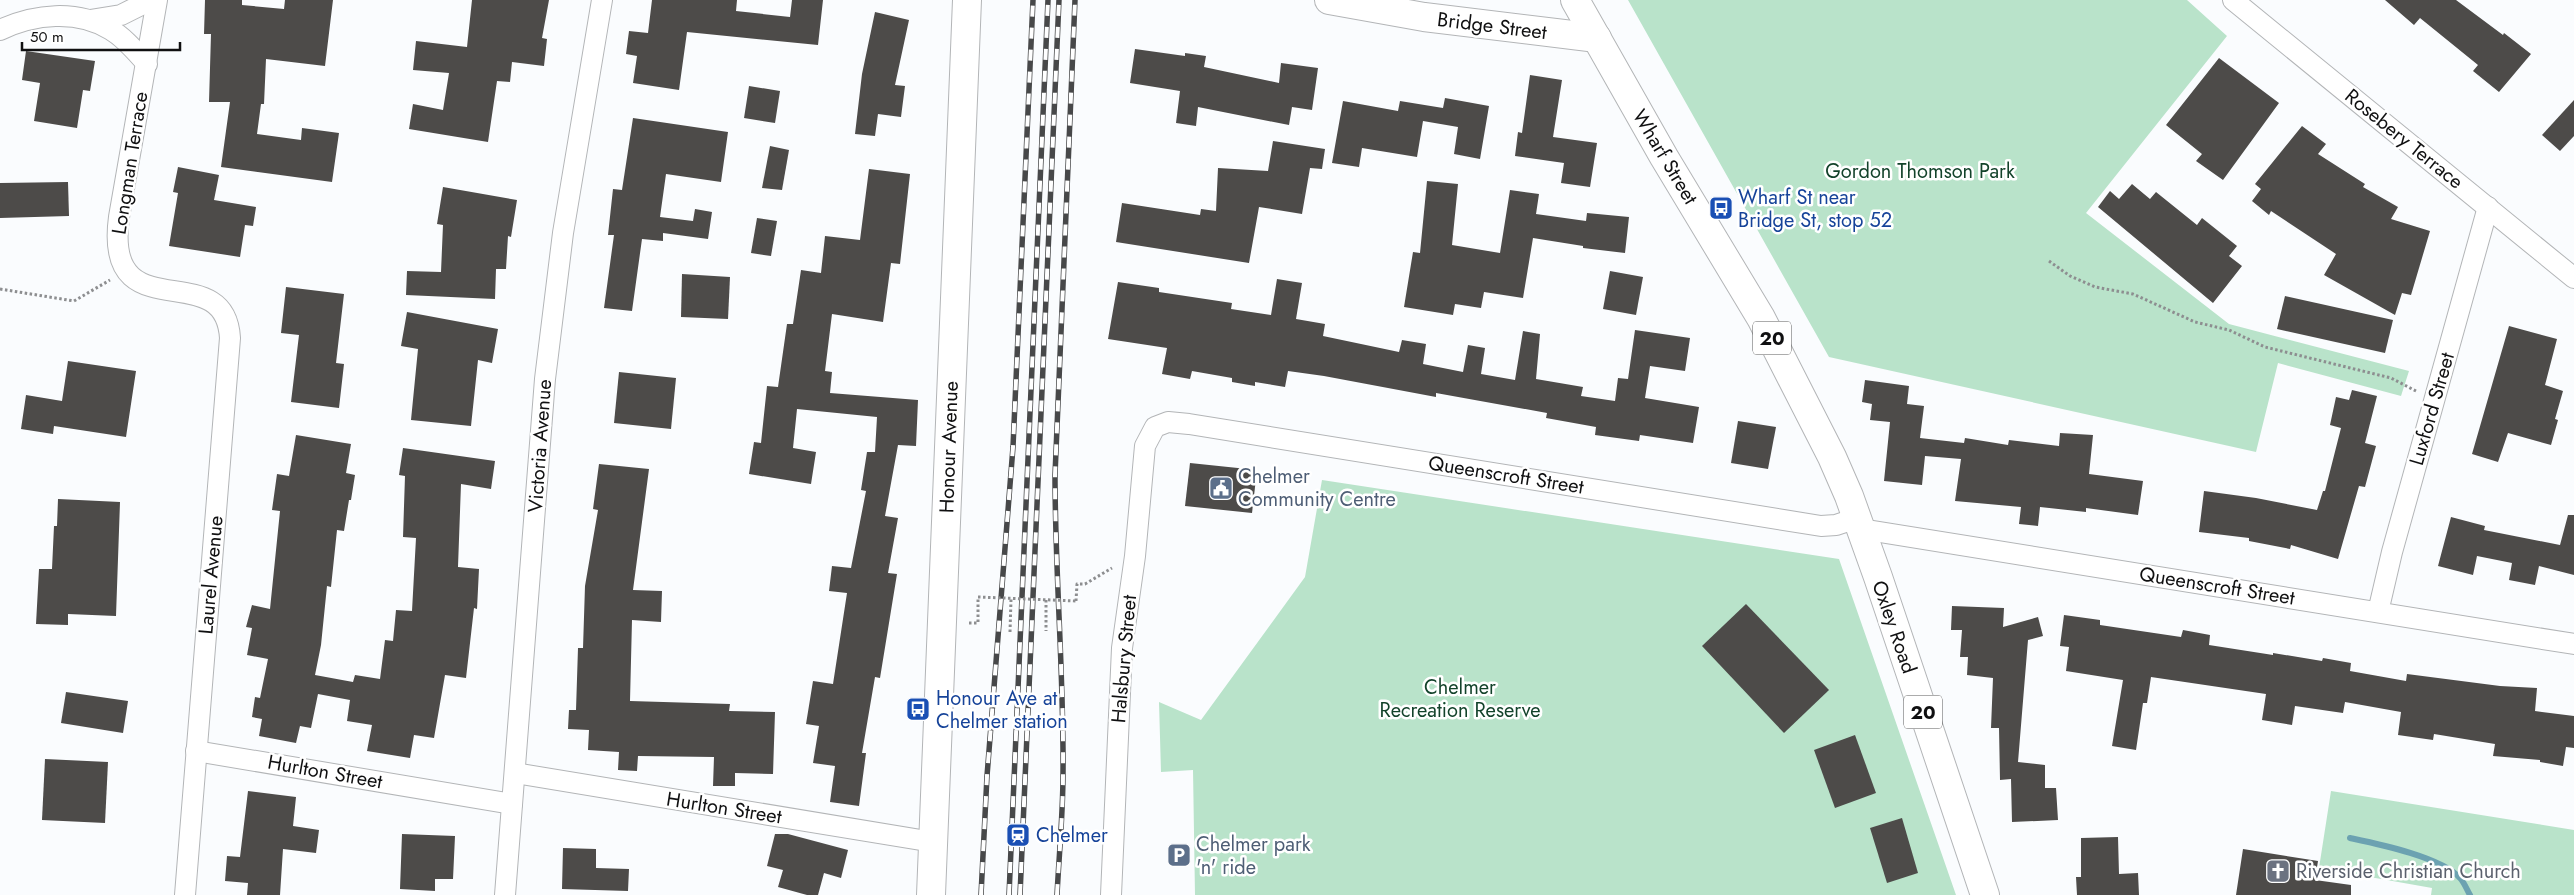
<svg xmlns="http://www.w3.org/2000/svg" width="2574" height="895" font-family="Jost,sans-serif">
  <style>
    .green { fill: #b9e3ca }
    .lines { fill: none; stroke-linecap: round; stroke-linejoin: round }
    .stream { stroke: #6ca2b1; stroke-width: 6 }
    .building { fill: #4d4b49 }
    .street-casing { stroke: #b3b5b7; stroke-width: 22 }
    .secondary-casing { stroke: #b3b5b7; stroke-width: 30 }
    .primary-casing { stroke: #b3b5b7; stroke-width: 30 }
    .path { stroke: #8d8e90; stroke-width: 3; stroke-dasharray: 2.5 2.5; stroke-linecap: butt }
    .street { stroke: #fff; stroke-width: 20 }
    .secondary { stroke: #fff; stroke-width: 28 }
    .primary { stroke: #fff; stroke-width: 28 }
    .rail-casing { stroke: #474849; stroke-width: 5.5 }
    .rail { stroke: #fff; stroke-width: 4; stroke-dasharray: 11; stroke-linecap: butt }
    .path-bridge { stroke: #8d8e90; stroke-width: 3; stroke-dasharray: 2.5 2.5; stroke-linecap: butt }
    .labels { text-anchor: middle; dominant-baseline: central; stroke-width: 5; stroke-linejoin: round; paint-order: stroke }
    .shield { fill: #fff; stroke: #585858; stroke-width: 1 }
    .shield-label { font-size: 19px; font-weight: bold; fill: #101011 }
    .street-label { font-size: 20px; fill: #101011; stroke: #fff }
    .park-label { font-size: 20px; fill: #13432b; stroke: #fff }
    .transit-label { font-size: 20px; fill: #164399; stroke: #fff; text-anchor: start }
    .service-label { font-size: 20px; fill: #4e5e75; stroke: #fff; text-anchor: start }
    .worship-label { font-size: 20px; fill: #5b616d; stroke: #fff; text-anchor: start }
  </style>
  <rect width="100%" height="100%" fill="#fafcfe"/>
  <g class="green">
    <polygon points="1628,0 2187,0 2227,36 2086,213 2229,324 2409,371 2401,396 2278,363 2256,452 1829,357"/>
    <polygon points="1322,480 1839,559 1956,895 1195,895 1193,770 1161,772 1159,702 1201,720 1305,577"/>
    <polygon points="2331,791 2574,830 2574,895 2431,895 2432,888 2319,868"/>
  </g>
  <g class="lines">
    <path class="stream" d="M2350 838C2378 844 2441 857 2460 878 2464 882 2467 890 2470 895"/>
  </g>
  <g class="building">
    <polygon points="205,0 242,0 242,5 284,9 285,0 333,0 325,66 266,59 264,104 261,104 257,134 301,140 302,128 339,133 332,182 221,167 230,102 209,102 211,34 204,34"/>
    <polygon points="472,0 549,0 542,38 547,39 544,66 512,62 510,82 497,81 488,142 409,129 413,104 443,110 449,73 413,70 416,41 467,47"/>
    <polygon points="652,0 737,0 736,11 790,17 792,0 823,0 818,45 687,32 679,90 633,83 637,56 626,54 629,31 648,33"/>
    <polygon points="2385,0 2456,0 2503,35 2504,33 2531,54 2499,92 2473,71 2478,65 2420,18 2414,25"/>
    <polygon points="875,12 909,20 895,85 905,86 901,117 878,114 875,136 855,134 862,74"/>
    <polygon points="1135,49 1185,56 1185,53 1206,56 1204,67 1279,83 1281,63 1318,68 1312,110 1292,107 1289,125 1198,107 1196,126 1176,123 1180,91 1130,83"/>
    <polygon points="26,51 95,61 90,91 83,90 77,128 34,121 40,83 22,80"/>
    <polygon points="2219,58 2279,103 2223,180 2196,161 2202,154 2166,125"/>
    <polygon points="1530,75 1562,80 1553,137 1597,143 1590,187 1561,183 1564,163 1515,156 1518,132 1522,133"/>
    <polygon points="749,86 780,91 775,123 744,118"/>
    <polygon points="1445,98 1489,106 1480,159 1454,154 1458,127 1423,121 1417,157 1362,148 1359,167 1332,163 1343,101 1398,111 1400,101 1443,108"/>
    <polygon points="2574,100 2574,136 2560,151 2542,135"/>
    <polygon points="633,118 728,132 721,182 666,174 660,217 693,221 695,209 712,212 708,239 663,233 663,241 642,239 632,311 604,308 614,235 608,235 613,189 622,190"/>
    <polygon points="2302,126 2326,144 2318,154 2365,184 2363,187 2398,207 2391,219 2430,231 2411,295 2402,293 2395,315 2324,275 2336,254 2271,211 2269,215 2252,201 2261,189 2255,184"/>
    <polygon points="1273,141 1325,149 1322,169 1310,168 1302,214 1259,207 1249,263 1116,242 1122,203 1200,215 1201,209 1216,211 1218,168 1268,171"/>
    <polygon points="770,146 789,150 782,190 762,188"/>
    <polygon points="178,167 219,175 214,200 256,207 253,226 245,225 240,257 169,246 178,193 173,192"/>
    <polygon points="869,169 910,174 900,264 891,263 883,322 832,314 825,371 832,372 830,393 918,400 916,446 898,445 885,516 898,518 888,573 897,574 880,678 875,677 862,753 866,753 859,806 830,802 835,766 813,763 819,726 806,724 813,681 833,684 847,593 829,591 832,566 851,568 866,491 861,490 867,452 875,452 877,417 797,409 793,448 816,452 811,484 749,474 754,442 761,443 767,386 778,387 787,324 793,324 801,270 821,273 825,236 860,240"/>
    <polygon points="1427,181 1458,184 1452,245 1500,253 1510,190 1539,194 1536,214 1586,221 1587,213 1629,217 1625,253 1583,248 1583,246 1533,238 1523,298 1484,292 1481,308 1455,304 1453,315 1404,307 1413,252 1420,253"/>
    <polygon points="68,182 69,216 0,218 0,183"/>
    <polygon points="2132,184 2150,199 2156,192 2197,225 2202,218 2237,246 2229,256 2242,266 2213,303 2098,207 2110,191 2119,199"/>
    <polygon points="443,187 517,200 511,237 508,236 506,269 496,269 495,299 406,295 407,271 441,272 443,225 437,224"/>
    <polygon points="757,218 777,221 771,256 751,253"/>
    <polygon points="1610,271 1643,277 1636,315 1603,309"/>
    <polygon points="682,274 730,277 728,319 681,317"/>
    <polygon points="1277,279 1302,283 1296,319 1325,324 1323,336 1399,352 1402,340 1426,344 1423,364 1463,372 1468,345 1485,348 1481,374 1515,380 1523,331 1540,334 1536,379 1583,387 1581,396 1615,401 1618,378 1628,379 1635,330 1690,338 1685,371 1650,366 1645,398 1699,407 1693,443 1640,435 1639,441 1595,435 1596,427 1546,418 1547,413 1436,393 1436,397 1324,376 1288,371 1285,387 1255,382 1255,386 1232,382 1232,378 1192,371 1190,379 1162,374 1167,348 1108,339 1118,282 1159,288 1159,292 1232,303 1231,309 1271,315"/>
    <polygon points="286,287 344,294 336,363 344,364 339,408 291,402 299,335 281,333"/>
    <polygon points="2285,296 2393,320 2385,353 2277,329"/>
    <polygon points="407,312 498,329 492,363 478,360 471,426 411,420 418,349 401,346"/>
    <polygon points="2509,326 2557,339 2545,385 2563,391 2555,419 2558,420 2551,445 2508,433 2498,462 2472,454"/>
    <polygon points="68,361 136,371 126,437 54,426 53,434 21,429 26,395 62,401"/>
    <polygon points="619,372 676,378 671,429 614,423"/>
    <polygon points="1865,380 1909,386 1907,404 1924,406 1920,438 1964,443 1965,438 2008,445 2009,440 2059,446 2060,433 2093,435 2089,474 2143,481 2138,515 2086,508 2086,512 2040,507 2038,526 2019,524 2021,507 1955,501 1961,459 1925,456 1922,485 1884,481 1890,422 1870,420 1872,404 1862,402"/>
    <polygon points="2352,390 2377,396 2365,443 2376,446 2365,487 2359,486 2338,559 2291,545 2290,549 2249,541 2249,538 2199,532 2204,491 2256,498 2317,510 2323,491 2325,491 2341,428 2330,425 2336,397 2349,400"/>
    <polygon points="1738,421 1776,427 1768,469 1731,463"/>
    <polygon points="296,435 351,444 346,473 355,475 351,500 349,500 344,531 337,530 331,587 327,586 321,645 315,675 353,682 355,675 380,679 385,640 393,641 396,610 412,611 416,538 403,537 405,476 399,475 403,448 495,461 491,489 461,484 458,567 479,569 477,609 474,608 466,678 445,675 434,738 414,735 410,758 367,751 372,725 347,721 350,700 318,694 311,728 300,726 296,743 259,736 262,719 252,717 255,697 260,698 268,659 247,655 252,628 246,627 252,605 270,609 280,511 272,510 277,474 289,476"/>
    <polygon points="1190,463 1257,470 1252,513 1185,506"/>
    <polygon points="599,464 649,469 633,590 662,591 661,622 632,620 630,701 730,704 729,711 775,712 773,774 735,773 735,786 713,786 714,757 638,756 637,771 618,770 619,752 588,750 589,730 568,729 569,710 576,710 578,648 583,648 585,586 598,510 593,509"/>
    <polygon points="58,499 120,502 116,616 68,614 68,625 36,624 39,569 52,569 54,526 57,526"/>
    <polygon points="2568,515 2574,515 2574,575 2539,566 2535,585 2509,580 2512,563 2477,556 2473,575 2438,566 2451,517 2485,526 2484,530 2560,545"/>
    <polygon points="1746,604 1829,690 1784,733 1702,646"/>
    <polygon points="1952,606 2004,608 2003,627 2038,617 2043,636 2028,640 2018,762 2045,765 2045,788 2056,788 2058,820 2012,822 2011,779 2000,780 1999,728 1991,728 1993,678 1967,675 1968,657 1960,657 1962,630 1951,630"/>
    <polygon points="2064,615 2100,620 2100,625 2181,637 2183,630 2210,635 2209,645 2273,655 2273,653 2322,661 2323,658 2351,663 2350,671 2406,681 2407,674 2500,686 2537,688 2535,711 2574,716 2574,748 2566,747 2563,766 2540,762 2540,760 2493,756 2495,744 2434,734 2433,740 2398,735 2401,712 2345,702 2343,713 2295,706 2292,725 2262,720 2266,694 2151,677 2147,703 2143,703 2136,750 2112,746 2123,680 2066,671 2069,647 2060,646"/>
    <polygon points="66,692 128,701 123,733 61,723"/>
    <polygon points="1855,735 1876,793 1835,808 1814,750"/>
    <polygon points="45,759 108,762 105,823 42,820"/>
    <polygon points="248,791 296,797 293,826 319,830 316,853 283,849 280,895 247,895 248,883 225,881 227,856 240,857"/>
    <polygon points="1902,818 1918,873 1887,883 1870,828"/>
    <polygon points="402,834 455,836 453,879 435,879 435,891 400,889"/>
    <polygon points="775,834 788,834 848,850 841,878 824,873 818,895 807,895 778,887 783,870 767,866"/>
    <polygon points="2118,837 2119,874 2138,873 2139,895 2077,895 2076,877 2081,877 2081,838"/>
    <polygon points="563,848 596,849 596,868 629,869 628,891 562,889"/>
    <polygon points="2243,849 2318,861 2315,880 2351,885 2351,895 2236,895"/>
  </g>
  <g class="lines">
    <g class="street-casing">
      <g id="street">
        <path d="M157 0 119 217C103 335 225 253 230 338L185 895"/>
        <polyline points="2233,0 2574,278"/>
        <polyline points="90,20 121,15 151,0"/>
        <path d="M0 30C34 14 77 9 111 30 125 38 136 52 147 64"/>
        <polyline points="1861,529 2574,644"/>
        <polyline points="2378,612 2392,552 2488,207"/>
        <polyline points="196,751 512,804"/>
        <polyline points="515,773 933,842"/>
        <polyline points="505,895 545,379 563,233 602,0"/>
        <polyline points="1111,895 1122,648 1135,556 1145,446 1155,427 1168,422 1189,424 1821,526 1836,525 1857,518"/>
      </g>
    </g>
    <g class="secondary-casing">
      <polyline id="secondary" points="931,895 967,0"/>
    </g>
    <g class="primary-casing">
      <g id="primary">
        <polyline points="1329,0 1424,17 1597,38"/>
        <polyline points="1575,0 1664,157 1761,318 1832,457 1849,496 1878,577 1985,895"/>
      </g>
    </g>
    <g class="path">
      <polyline points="2049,261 2070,276 2095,287 2133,294 2195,322 2229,330 2265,347 2391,378 2416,391"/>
      <polyline points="0,289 74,301 110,280"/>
      <polyline points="1046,600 1046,631"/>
      <polyline points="1076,601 1077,584 1085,584 1112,568"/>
      <polyline points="969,623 978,623 978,597"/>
      <polyline points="1010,632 1011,599"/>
    </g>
    <use href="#street" class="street"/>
    <use href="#secondary" class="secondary"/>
    <use href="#primary" class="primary"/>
    <g class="rail-casing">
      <g id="rail">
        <polyline points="981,895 987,776 1013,447 1033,0"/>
        <polyline points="1009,895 1048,0"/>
        <polyline points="1020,895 1059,0"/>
        <path d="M1057 895C1059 855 1063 814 1063 774 1064 674 1055 575 1055 475L1075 0"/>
      </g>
    </g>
    <use href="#rail" class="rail"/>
    <polyline class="path-bridge" points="978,597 1076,601"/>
  </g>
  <defs>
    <g id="bus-square" transform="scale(1.25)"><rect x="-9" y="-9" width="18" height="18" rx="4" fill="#1a4fb4" stroke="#fff"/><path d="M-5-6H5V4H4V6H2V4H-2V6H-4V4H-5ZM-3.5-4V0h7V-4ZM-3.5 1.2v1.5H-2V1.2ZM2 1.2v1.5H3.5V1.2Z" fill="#fff"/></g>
    <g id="civic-square" transform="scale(1.25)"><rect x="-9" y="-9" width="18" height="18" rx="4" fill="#5c6f8a" stroke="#fff"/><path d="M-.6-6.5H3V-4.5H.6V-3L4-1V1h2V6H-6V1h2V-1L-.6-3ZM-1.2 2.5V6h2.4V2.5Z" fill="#fff"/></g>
    <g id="station-square" transform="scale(1.25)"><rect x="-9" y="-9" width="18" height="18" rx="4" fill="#1a4fb4" stroke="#fff"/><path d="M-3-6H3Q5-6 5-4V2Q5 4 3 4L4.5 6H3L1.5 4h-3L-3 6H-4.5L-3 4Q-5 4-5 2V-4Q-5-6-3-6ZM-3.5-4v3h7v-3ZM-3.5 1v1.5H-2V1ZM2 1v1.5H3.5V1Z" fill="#fff"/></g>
    <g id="parking-square" transform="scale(1.25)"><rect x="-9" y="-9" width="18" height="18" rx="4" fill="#5c6f8a" stroke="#fff"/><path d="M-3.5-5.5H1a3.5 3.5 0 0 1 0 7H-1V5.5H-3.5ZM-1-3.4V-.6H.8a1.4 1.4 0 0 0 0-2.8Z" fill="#fff"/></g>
    <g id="church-square" transform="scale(1.25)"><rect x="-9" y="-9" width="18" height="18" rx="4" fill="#6b7280" stroke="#fff"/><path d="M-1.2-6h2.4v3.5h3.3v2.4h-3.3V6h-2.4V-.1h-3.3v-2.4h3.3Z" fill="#fff"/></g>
  </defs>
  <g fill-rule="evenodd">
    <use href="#bus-square" x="1721" y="208"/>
    <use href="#civic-square" x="1221" y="488"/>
    <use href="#bus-square" x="918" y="709"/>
    <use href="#station-square" x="1018" y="835"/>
    <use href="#parking-square" x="1179" y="855"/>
    <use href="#church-square" x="2278" y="871"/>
  </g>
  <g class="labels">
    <g class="shield">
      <rect x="1753" y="321.5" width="38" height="33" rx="4"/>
      <rect x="1904" y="695.5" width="38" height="33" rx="4"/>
    </g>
    <g class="shield-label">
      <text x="1772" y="338">20</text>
      <text x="1923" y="712">20</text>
    </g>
    <g class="street-label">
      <text transform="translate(1492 26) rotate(7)">Bridge Street</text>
      <text transform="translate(2404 139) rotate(39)">Rosebery Terrace</text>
      <text transform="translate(1665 157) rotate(59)">Wharf Street</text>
      <text transform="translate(130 163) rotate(-81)">Longman Terrace</text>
      <text transform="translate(2432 409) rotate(-74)">Luxford Street</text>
      <text transform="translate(540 446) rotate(-86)">Victoria Avenue</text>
      <text transform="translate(949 447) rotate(-88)">Honour Avenue</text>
      <text transform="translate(1506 475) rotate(9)">Queenscroft Street</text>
      <text transform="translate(211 575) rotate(-85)">Laurel Avenue</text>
      <text transform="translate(2217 586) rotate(9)">Queenscroft Street</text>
      <text transform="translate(1894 627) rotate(71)">Oxley Road</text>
      <text transform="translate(1124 659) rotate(-85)">Halsbury Street</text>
      <text transform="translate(325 772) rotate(10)">Hurlton Street</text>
      <text transform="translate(724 808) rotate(9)">Hurlton Street</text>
    </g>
    <g class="park-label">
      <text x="1920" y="171">Gordon Thomson Park</text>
      <text x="1460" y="687">Chelmer<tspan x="1460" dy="23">Recreation Reserve</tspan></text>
    </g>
    <g class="transit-label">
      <text x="1738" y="197">Wharf St near<tspan x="1738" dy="23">Bridge St, stop 52</tspan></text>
      <text x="936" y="698">Honour Ave at<tspan x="936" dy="23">Chelmer station</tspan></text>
      <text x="1036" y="835">Chelmer</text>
    </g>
    <g class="service-label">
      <text x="1238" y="476">Chelmer<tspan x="1238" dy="23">Community Centre</tspan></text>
      <text x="1196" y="844">Chelmer park<tspan x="1196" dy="23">'n' ride</tspan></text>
    </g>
    <g class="worship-label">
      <text x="2296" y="871">Riverside Christian Church</text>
    </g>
  </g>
  <path d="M22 42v8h158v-8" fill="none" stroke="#101011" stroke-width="2.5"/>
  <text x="30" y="42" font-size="15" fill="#101011" stroke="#ffffff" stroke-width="4" paint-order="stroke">50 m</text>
</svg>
